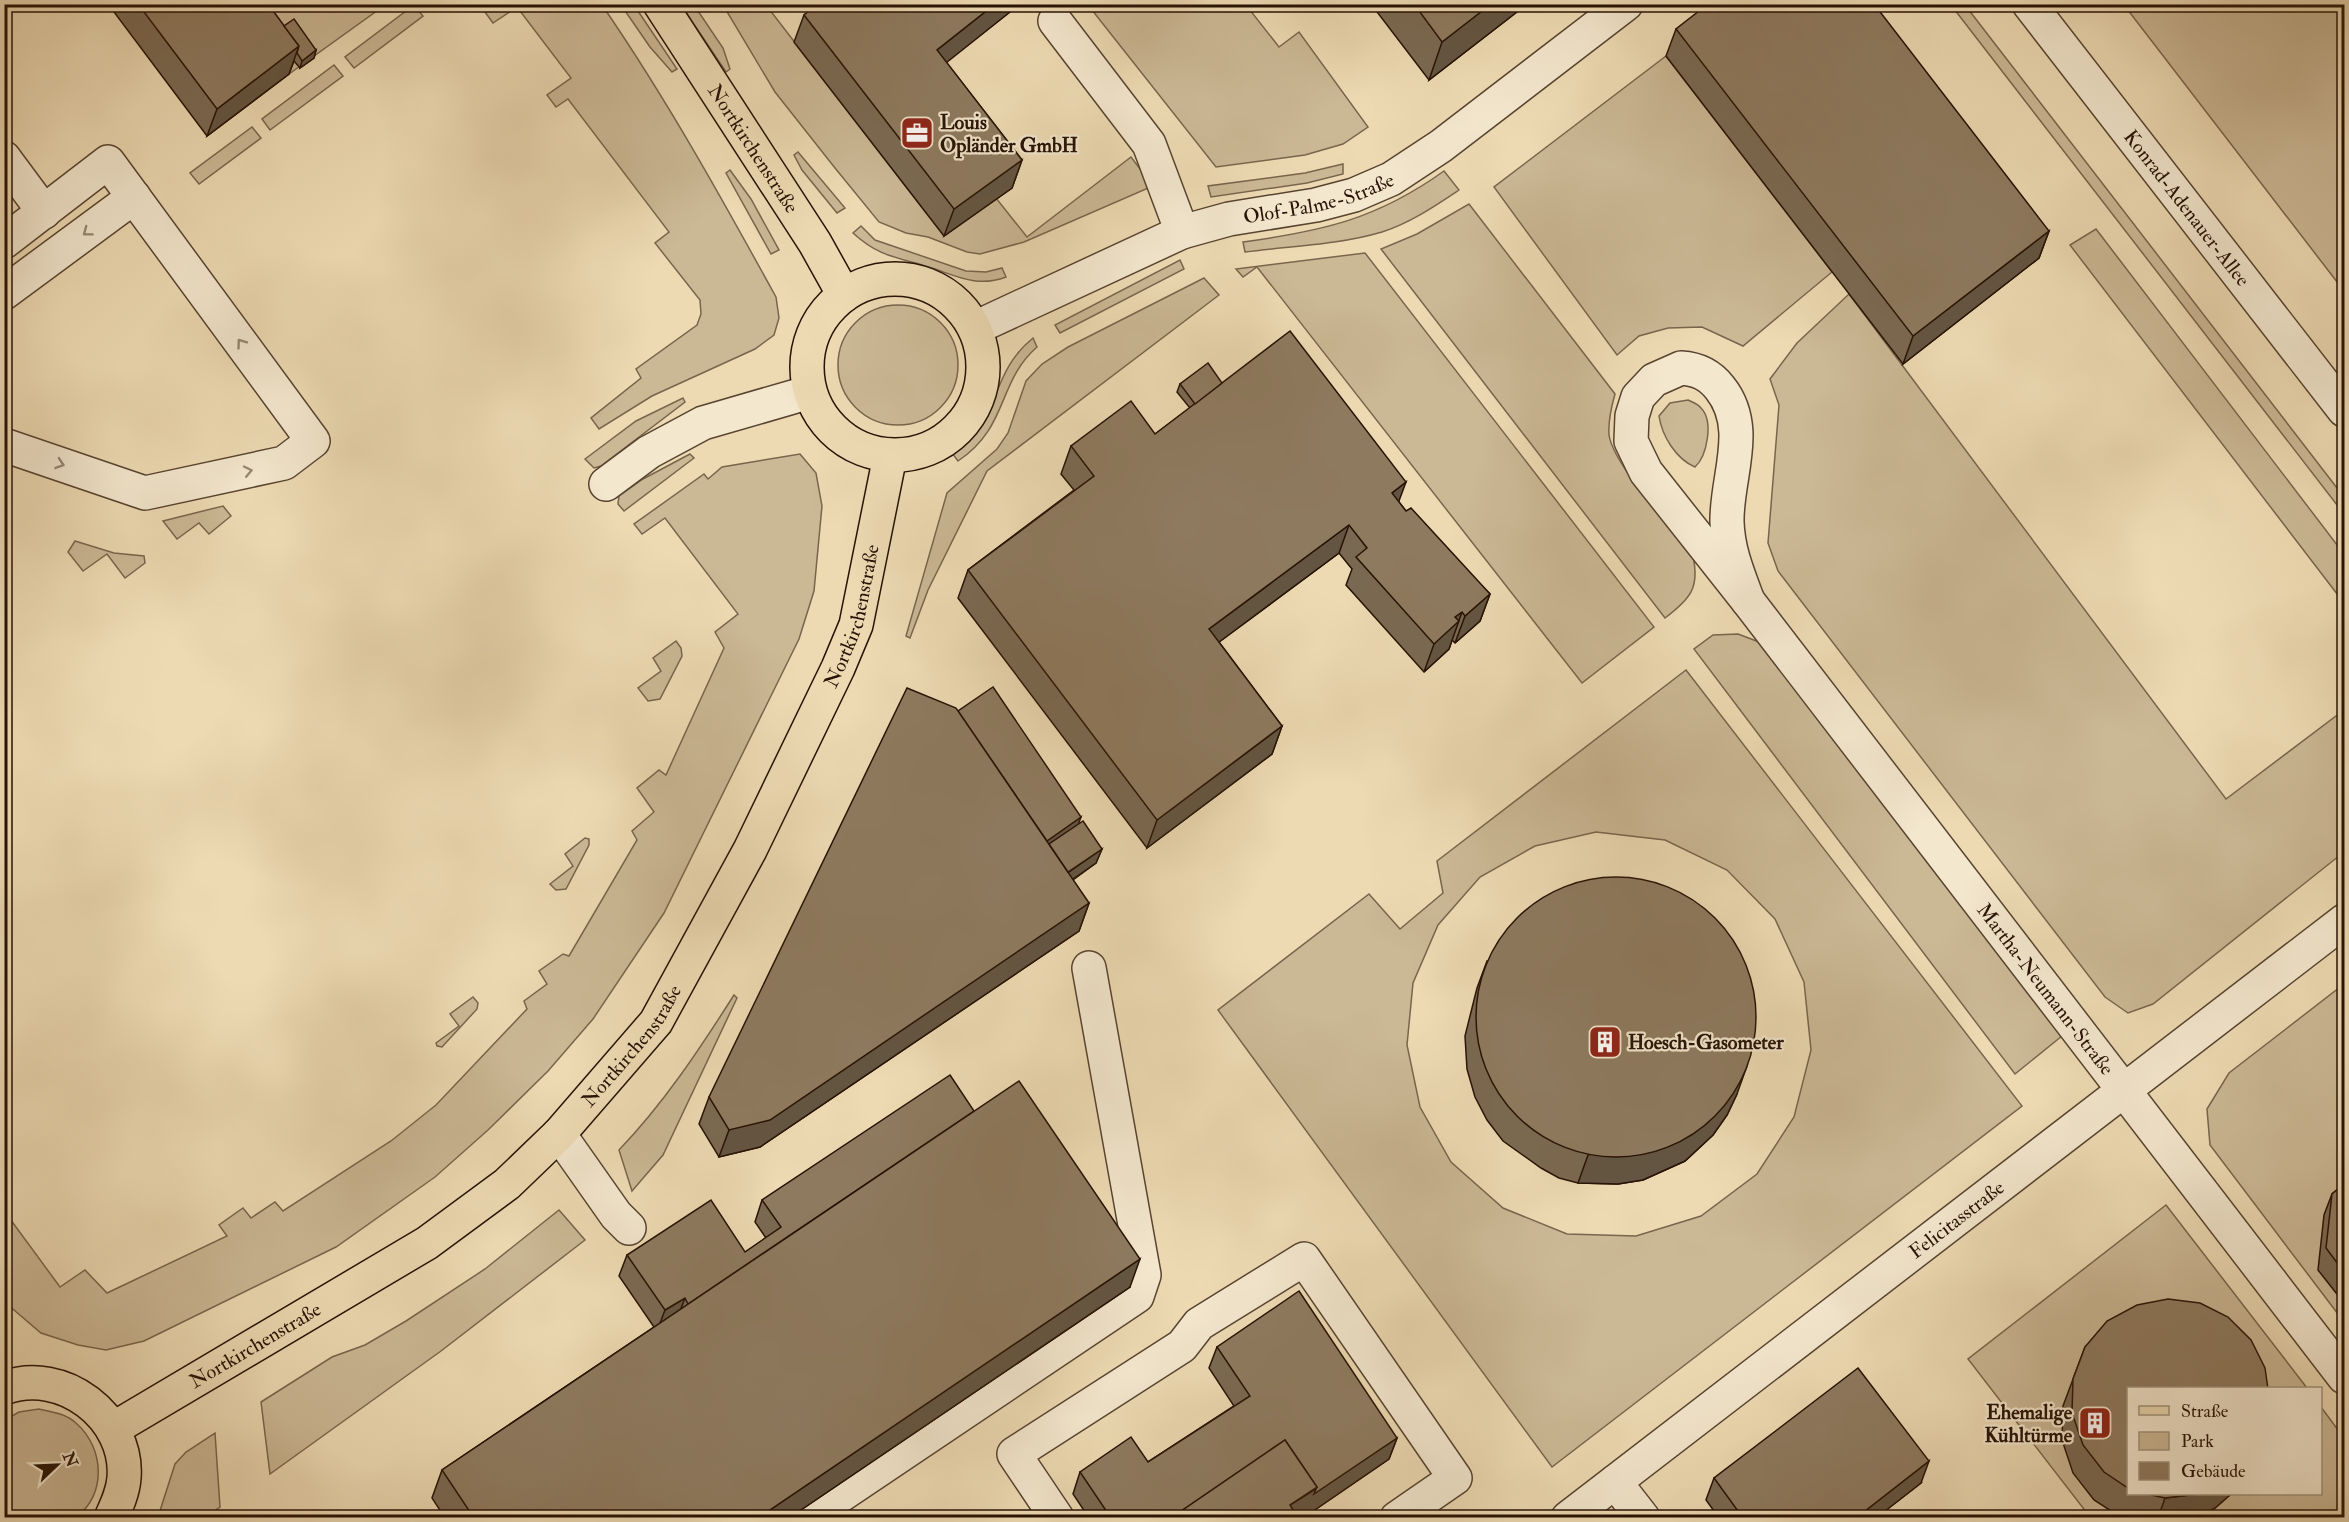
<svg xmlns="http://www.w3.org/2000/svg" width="2349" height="1522" font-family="'IM FELL Double Pica',serif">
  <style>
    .green { fill: #cbb895; stroke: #79654d; stroke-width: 1.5; fill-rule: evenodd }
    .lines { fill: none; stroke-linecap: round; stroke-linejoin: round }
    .minor-casing { stroke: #584430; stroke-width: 36 }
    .major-casing { stroke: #271205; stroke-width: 36 }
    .minor { stroke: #f3e7ce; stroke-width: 33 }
    .major { stroke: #eddab3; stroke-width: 33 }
    .wall { fill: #7a6952; stroke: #271205; stroke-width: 1.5 }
    .shaded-wall { fill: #635542; stroke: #271205; stroke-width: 1.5 }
    .building { fill: #8e7a5f; stroke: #271205; stroke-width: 1.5 }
    .oneway { stroke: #978774 }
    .labels { text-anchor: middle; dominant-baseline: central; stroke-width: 4.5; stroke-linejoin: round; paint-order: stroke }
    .poi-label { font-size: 20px; font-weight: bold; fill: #271205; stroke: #f3e7ce; text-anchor: start }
    .street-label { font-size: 20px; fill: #271205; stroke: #f3e7ce }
  </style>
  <rect width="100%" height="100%" fill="#eddab3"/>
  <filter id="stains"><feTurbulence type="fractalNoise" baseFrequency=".00333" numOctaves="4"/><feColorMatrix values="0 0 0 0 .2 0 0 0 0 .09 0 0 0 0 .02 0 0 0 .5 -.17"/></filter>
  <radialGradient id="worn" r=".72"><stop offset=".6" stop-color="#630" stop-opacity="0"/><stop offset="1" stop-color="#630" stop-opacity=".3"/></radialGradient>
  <g class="green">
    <polygon points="237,5 385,5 289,74"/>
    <polygon points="414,5 423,16 354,68 345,57"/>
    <path d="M487 5H602C666 98 721 197 776 297L779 318 774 335 755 349 652 396 599 429 591 418 641 378 636 369 697 325 701 314 700 300 655 243 669 232 568 99 556 107 547 95 571 78 517 7 493 23 482 8Z"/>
    <polygon points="621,5 634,5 677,69 672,72 650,47"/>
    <polygon points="681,5 694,5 723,48 730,69 726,72"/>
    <polygon points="723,5 766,5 944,236 996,198 1027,237 1131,157 1153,186 1024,242 980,254 967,252 928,237 906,233 879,222 835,168 775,92"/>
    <polygon points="1088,5 1246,5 1279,47 1299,32 1368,127 1343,144 1305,155 1216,167"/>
    <polygon points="1951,5 1965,5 2344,497 2344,514"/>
    <polygon points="2124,5 2344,5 2344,291"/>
    <polygon points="1666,56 1832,272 1743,346 1702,327 1668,328 1639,336 1617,355 1494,187"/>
    <polygon points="334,65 343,76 270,130 262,119"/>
    <polygon points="252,127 261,138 199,184 190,173"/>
    <polygon points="798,152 845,208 837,213 802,170 794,155"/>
    <polygon points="1343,164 1343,174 1307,183 1211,197 1208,186 1305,173"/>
    <polygon points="730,170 751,199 779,250 771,254 726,173"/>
    <path d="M1444 171 1459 190C1435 206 1410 223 1382 232 1338 245 1291 246 1245 252L1243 242C1323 231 1377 219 1444 171Z"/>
    <path d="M1469 204 1615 394C1611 408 1608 421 1609 435 1613 464 1673 531 1693 556 1700 588 1690 599 1665 618L1381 249 1417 234Z"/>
    <path d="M861 226 875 240 966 271 986 272 1002 268 1006 277C977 288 957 276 929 267 897 257 879 257 853 233Z"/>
    <polygon points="2096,229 2344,554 2344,603 2070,245"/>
    <polygon points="1365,253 1654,627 1582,683 1257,267 1243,277 1236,269"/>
    <polygon points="1180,260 1184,269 1060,333 1055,325"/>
    <polygon points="1204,278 1219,295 987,471 928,590 910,638 906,636 947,493 997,449 1008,433 1026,381 1042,364 1068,347"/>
    <polygon points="1849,294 2226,799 2344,710 2344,852 2153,1004 2128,1013 2105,997 1778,571 1768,543 1779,405 1770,379 1797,343"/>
    <circle cx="898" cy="365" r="60"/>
    <path d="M1033 338 1037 347C997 382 1009 427 958 461L952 453C1002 420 989 373 1033 338Z"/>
    <polygon points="683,398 685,402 601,466 594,468 585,459 636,421"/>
    <path d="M1688 400C1692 402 1698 404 1701 408 1714 421 1707 456 1695 467 1676 459 1662 436 1659 416L1670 403Z"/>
    <polygon points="690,454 694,458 624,511 618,504 619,496 643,479"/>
    <polygon points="800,454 816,473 822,506 814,591 799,639 664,913 593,1019 548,1071 488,1130 435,1177 336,1247 144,1341 106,1350 78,1345 41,1333 7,1304 4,1300 5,1212 60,1287 85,1270 107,1293 227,1236 219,1225 243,1208 251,1218 275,1202 283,1211 391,1141 436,1105 527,1009 524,1001 547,984 539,971 563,954 569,956 637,840 632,831 654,812 637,788 659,770 666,775 724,648 715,632 738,614 665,518 642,534 634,524 704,474 708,479 722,467"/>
    <polygon points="223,506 231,516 209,534 199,523 177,539 163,521"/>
    <polygon points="75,541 114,553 144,556 145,563 125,578 107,554 83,571 68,552"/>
    <polygon points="1738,634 1759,642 2062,1036 2015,1074 1694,649 1713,635"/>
    <polygon points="676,641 681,648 682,656 660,699 648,701 638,688 661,671 653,658"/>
    <path d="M1686 670 2022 1106 1552 1467 1218 1010 1369 894 1400 929 1443 893 1437 861ZM1596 832 1665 840 1727 870 1775 919 1804 982 1811 1050 1794 1117 1757 1174 1701 1216 1636 1236 1567 1234 1503 1208 1451 1162 1420 1107 1407 1045 1413 983 1438 925 1480 877 1535 846Z"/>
    <polygon points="585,838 589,839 589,845 566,889 556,890 550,884 573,866 565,854"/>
    <polygon points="2344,984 2344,1322 2210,1145 2207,1109 2229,1073"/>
    <path d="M734 995 737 998 663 1155 632 1191 619 1150C664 1103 699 1050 734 995Z"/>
    <polygon points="473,997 478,1003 477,1009 442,1047 437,1046 436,1043 459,1026 450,1014"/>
    <polygon points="2166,1205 2307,1388 2128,1388 2128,1494 2320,1494 2321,1407 2344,1438 2344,1517 2090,1517 1968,1359"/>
    <polygon points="559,1210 585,1240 441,1351 270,1474 261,1402 332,1357 365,1345 406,1321 485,1269"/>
    <path d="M39 1409C53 1412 67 1414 77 1424 104 1448 107 1495 76 1517H5V1420L19 1412Z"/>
    <polygon points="215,1433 220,1507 205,1517 158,1517 175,1464 186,1452"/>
  </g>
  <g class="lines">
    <g class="minor-casing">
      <g id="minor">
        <path id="s1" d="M2029 4 2344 410"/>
        <polyline points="1055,21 1149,144 1182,232"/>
        <polyline points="4,158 44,212"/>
        <polyline points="4,242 108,162 313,441 284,463 145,493 4,445"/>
        <polyline points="4,293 134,197"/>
        <path id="s2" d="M975 328 1182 232 1229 219 1316 205 1354 195 1391 179 1441 146 1626 4"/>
        <path d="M1681 368C1698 369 1710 375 1720 388 1752 428 1726 477 1727 522 1728 551 1738 574 1748 601L1646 472 1631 441 1632 416 1638 397 1654 380Z"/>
        <polyline points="606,484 649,452 703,423 810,392"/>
        <path id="s3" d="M1748 601 2344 1377"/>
        <polyline points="559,1134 616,1215 629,1228"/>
        <polyline points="1615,1482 1643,1518"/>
        <polyline points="807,1518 1137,1296 1144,1275 1089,968"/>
        <polyline points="1057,1518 1014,1454 1182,1346 1199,1324 1304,1259 1455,1478 1397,1518"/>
        <path id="s4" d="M1568 1518 2344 921"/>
      </g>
    </g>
    <g class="major-casing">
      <g id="major">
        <path id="s5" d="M660 4 815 243 844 295"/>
        <circle cx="895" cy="367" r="88"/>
        <path d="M4 1388C62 1366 129 1417 124 1478 123 1492 117 1505 111 1518"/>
        <path id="s6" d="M113 1429 427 1243 507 1184 559 1134 656 1022 750 850 838 668 856 625 890 456"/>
      </g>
    </g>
    <use href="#minor" class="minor"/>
    <use href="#major" class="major"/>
  </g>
  <g class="wall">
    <polygon points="108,4 268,4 284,26 316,50 314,58 300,68 294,61 289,74 207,136"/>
    <polygon points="817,4 1020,4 946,62 1022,160 1012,188 944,236 794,42 804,15"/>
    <polygon points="1371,4 1524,4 1522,8 1429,80"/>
    <polygon points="1676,29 2049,231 2039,258 1903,364 1666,56"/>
    <polygon points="1222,383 1399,502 1406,511 1490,594 1480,621 1455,643 1452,640 1449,649 1424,672 1346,585 1352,569 1339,553 1219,642 1282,726 1272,754 1147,848 958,598 968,570 1074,490 1061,474 1071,446 1155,434 1190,408 1177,392 1180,384"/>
    <polygon points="958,711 1078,824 1102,849 1096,863 1073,880 1089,903 1079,931 760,1147 719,1157 699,1124 709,1097"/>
    <polygon points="1487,961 1737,1094 1727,1115 1713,1135 1685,1161 1643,1180 1618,1184 1578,1183 1559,1178 1541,1168 1503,1141 1487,1120 1475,1097 1467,1069 1465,1036 1477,988"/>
    <polygon points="974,1111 1130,1287 789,1518 445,1518 432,1498 442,1470 654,1327 619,1276 627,1255 745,1252 766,1238 755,1222 762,1200"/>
    <polygon points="2344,1184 2344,1303 2318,1270 2324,1215 2332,1194"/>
    <polygon points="1217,1347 1397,1438 1389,1459 1303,1518 1089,1518 1073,1494 1080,1472 1148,1462 1234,1406 1209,1368"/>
    <polygon points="2085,1347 2128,1389 2128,1494 2231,1494 2215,1508 2195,1518 2122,1518 2094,1500 2073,1473 2062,1440 2063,1406"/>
    <polygon points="1714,1478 1921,1483 1876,1518 1719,1518 1706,1500"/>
  </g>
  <g class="shaded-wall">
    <polygon points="995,4 1020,4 927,78 937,50"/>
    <polygon points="1491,4 1524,4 1522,8 1429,80 1442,42"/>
    <polygon points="299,46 289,74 207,136 217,109"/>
    <polygon points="316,50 314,58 300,68 302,61"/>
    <polygon points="1022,160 1012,188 944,236 954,209"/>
    <polygon points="2049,231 2039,258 1903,364 1913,336"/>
    <polygon points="1406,482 1396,509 1392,493"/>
    <polygon points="1349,525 1339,553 1199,657 1209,629"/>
    <polygon points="1490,594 1480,621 1455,643 1465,616"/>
    <polygon points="1462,612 1449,649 1424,672 1434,644 1455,617"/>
    <polygon points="1282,726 1272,754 1147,848 1157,820"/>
    <polygon points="1081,817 1073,839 1044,858 1042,844"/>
    <polygon points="1102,849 1096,863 1053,893 1059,879"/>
    <polygon points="1089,903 1079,931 760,1147 719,1157 729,1130"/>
    <polygon points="1747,1066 1737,1094 1727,1115 1713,1135 1685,1161 1643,1180 1618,1184 1578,1183 1588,1155"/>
    <polygon points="1140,1259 1130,1287 789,1518 758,1518"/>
    <polygon points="685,1298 677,1319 657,1331 665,1310"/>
    <polygon points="1397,1438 1389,1459 1303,1518 1285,1518 1290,1505"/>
    <polygon points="1929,1461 1921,1483 1876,1518 1856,1518"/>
    <polygon points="2198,1494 2231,1494 2215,1508 2195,1518 2158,1518 2165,1498"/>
  </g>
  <g class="building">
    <polygon points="138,4 268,4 299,46 217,109"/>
    <polygon points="817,4 995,4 937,50 1022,160 954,209 804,15"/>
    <polygon points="1414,4 1491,4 1442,42"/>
    <polygon points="1708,4 1874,4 2049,231 1913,336 1676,29"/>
    <polygon points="294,19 316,50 302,61 297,53 299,46 284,26"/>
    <polygon points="1290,331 1406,482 1392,493 1406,511 1411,508 1490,594 1465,616 1462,612 1455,617 1459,621 1434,644 1356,557 1367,548 1349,525 1209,629 1282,726 1157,820 968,570 1094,476 1071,446 1131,401 1155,434"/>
    <polygon points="1208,363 1222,383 1195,404 1180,384"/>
    <polygon points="993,687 1081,817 1047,841 958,711"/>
    <polygon points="907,688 956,708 1089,903 770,1120 729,1130 709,1097"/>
    <polygon points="1083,821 1102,849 1068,872 1049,844"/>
    <circle cx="1616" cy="1017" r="140"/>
    <polygon points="950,1075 974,1111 688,1304 685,1298 665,1310 627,1255 711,1200 745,1252 781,1227 762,1200"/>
    <polygon points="1019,1081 1140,1259 758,1518 474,1518 442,1470"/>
    <polygon points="2344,1184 2344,1272 2326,1248 2332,1194"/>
    <polygon points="1299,1291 1397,1438 1314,1494 1317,1487 1285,1440 1171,1518 1111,1518 1080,1472 1131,1437 1148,1462 1250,1396 1217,1347"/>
    <polygon points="2168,1299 2200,1303 2228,1317 2251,1340 2265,1368 2268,1389 2128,1389 2128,1488 2104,1472 2083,1445 2072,1413 2073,1379 2085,1347 2107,1321 2137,1305"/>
    <polygon points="1858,1368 1929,1461 1856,1518 1743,1518 1714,1478"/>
    <polygon points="1285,1440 1317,1487 1290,1505 1298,1518 1171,1518"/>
    <polygon points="2147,1494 2198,1494 2165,1498"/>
  </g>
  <defs><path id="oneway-chevron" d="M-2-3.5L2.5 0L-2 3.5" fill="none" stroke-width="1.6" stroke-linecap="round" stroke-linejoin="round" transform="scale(1.5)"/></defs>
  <g class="oneway">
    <use href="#oneway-chevron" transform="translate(87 232) rotate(143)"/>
    <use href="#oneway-chevron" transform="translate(241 343) rotate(-126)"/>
    <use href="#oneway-chevron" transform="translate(60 464) rotate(19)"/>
    <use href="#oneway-chevron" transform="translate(248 471) rotate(-12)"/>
  </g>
  <defs>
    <g id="office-square" transform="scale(1.725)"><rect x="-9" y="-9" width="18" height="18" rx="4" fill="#8f2418" stroke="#f3e7ce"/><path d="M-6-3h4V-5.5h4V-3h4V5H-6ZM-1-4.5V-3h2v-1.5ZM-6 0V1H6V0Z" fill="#fff"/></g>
    <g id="building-square" transform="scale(1.725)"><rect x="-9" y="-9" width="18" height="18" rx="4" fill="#8f2418" stroke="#f3e7ce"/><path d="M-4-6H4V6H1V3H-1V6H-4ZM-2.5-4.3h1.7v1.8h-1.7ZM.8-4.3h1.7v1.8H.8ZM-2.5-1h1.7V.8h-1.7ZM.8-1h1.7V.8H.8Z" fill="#fff"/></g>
  </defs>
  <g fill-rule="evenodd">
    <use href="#office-square" x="917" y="133"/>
    <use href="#building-square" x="1605" y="1042"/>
    <use href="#building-square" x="2095" y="1423"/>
  </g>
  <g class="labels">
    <g class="poi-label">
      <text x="940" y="122">Louis<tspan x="940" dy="23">Opländer GmbH</tspan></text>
      <text x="1628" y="1042">Hoesch-Gasometer</text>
      <text x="2072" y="1412" text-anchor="end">Ehemalige<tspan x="2072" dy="23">Kühltürme</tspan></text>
    </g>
    <g class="street-label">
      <text stroke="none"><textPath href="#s5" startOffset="172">Nortkirchenstraße</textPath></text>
      <text stroke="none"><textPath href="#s2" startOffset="369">Olof-Palme-Straße</textPath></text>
      <text stroke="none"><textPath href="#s1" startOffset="258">Konrad-Adenauer-Allee</textPath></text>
      <text stroke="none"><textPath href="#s6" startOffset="1137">Nortkirchenstraße</textPath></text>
      <text stroke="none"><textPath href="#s3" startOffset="489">Martha-Neumann-Straße</textPath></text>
      <text stroke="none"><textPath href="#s6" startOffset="651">Nortkirchenstraße</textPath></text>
      <text stroke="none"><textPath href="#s4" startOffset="490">Felicitasstraße</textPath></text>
      <text stroke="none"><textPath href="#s6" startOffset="165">Nortkirchenstraße</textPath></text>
    </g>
  </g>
  <rect width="2349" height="1522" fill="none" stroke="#eddab3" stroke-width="24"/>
  <rect x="6" y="6" width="2337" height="1510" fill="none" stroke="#271205" stroke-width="3"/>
  <rect x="12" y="12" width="2325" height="1498" fill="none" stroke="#271205" stroke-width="1.5"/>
  <rect x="2127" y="1387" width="195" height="108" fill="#f3e7ce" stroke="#a1927e" stroke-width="1.5"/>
  <rect x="2139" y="1406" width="30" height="9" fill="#eddab3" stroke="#a1927e" stroke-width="1.5"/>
  <text x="2181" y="1417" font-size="18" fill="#271205">Straße</text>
  <rect x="2139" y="1432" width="30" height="18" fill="#cbb895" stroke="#a1927e" stroke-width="1.5"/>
  <text x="2181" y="1447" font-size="18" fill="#271205">Park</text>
  <rect x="2139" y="1462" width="30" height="18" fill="#8e7a5f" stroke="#a1927e" stroke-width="1.5"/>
  <text x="2181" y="1477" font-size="18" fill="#271205">Gebäude</text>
  <g transform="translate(57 1465) rotate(67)" stroke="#f3e7ce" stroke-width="4.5" paint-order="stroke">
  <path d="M0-4.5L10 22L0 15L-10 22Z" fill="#271205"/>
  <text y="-9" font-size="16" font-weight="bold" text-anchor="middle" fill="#271205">N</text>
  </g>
  <rect width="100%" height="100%" filter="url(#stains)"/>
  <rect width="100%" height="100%" fill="url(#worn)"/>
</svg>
